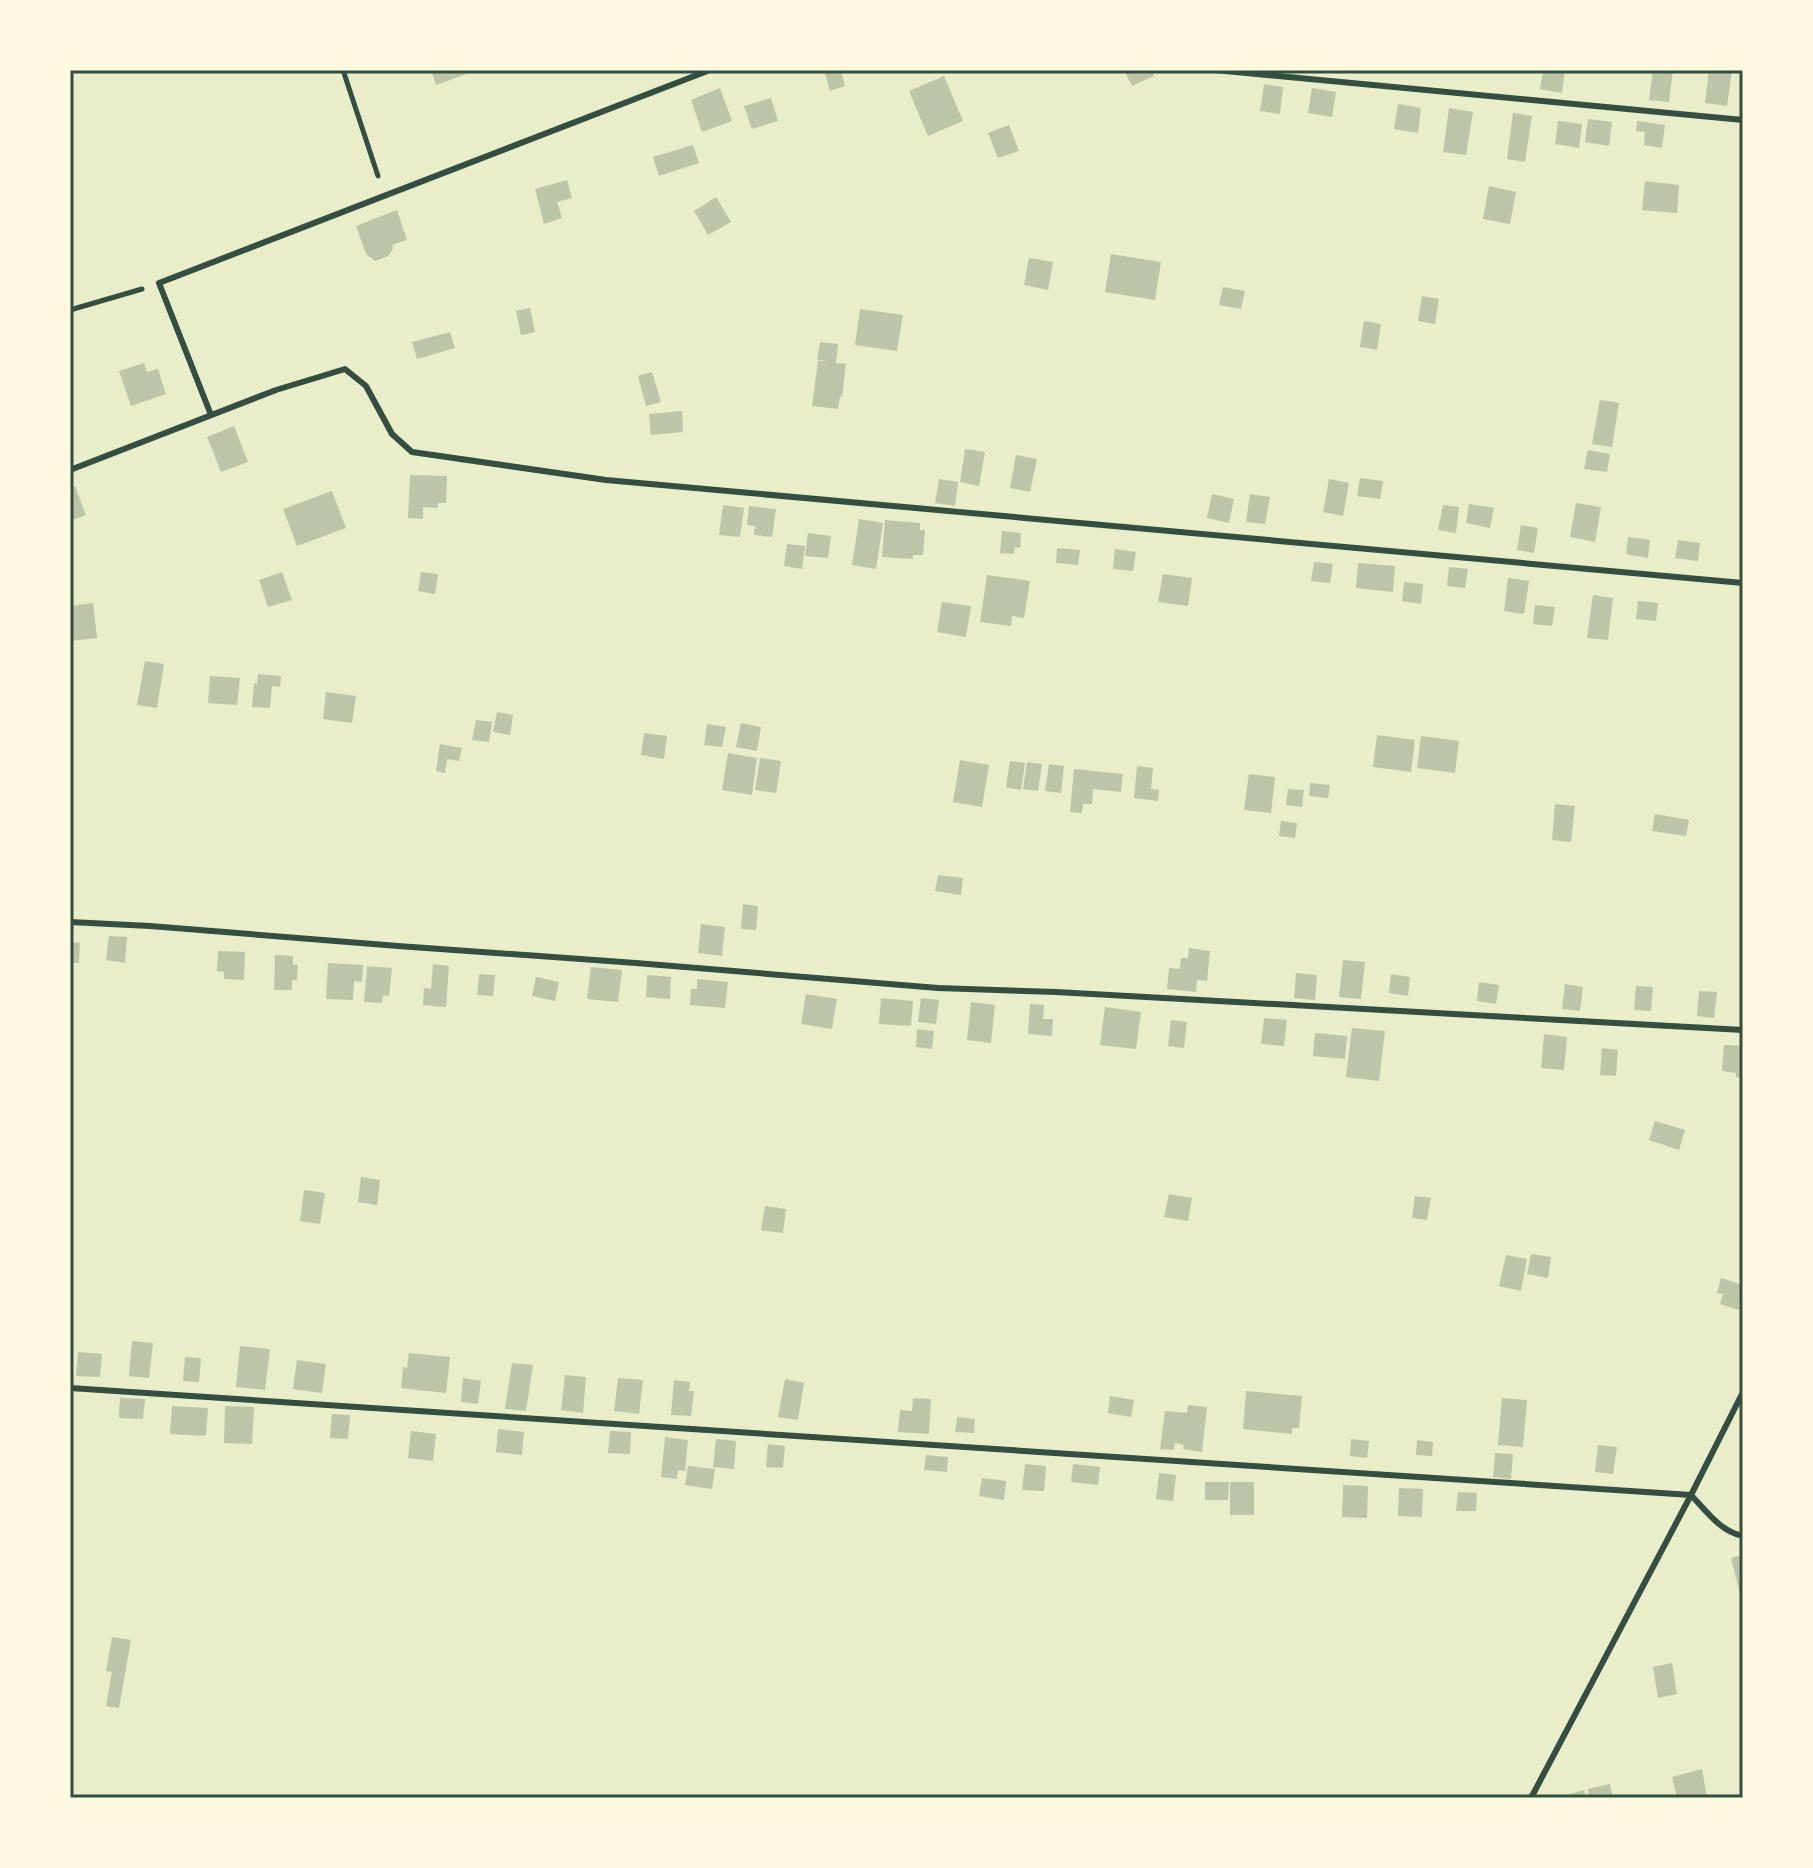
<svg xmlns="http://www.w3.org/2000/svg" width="1813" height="1868" font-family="'Open Sans',sans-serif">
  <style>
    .building { fill: #bcc5a7 }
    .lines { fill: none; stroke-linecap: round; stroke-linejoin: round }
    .path { stroke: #344e41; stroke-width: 5 }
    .service { stroke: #344e41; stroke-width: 6 }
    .neatline { fill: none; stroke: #344e41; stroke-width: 3 }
  </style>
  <rect width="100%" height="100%" fill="#e9edc9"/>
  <g class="building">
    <polygon points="431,70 477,70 436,85"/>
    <polygon points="824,70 841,70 845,86 830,91"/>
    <polygon points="1124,70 1152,70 1154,76 1132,86"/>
    <polygon points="1543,70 1565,70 1562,93 1540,89"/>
    <polygon points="1653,70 1673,70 1669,102 1649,100"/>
    <polygon points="1709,70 1732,70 1727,106 1705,103"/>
    <polygon points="944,76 963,121 928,136 909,91"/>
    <polygon points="1264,84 1283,87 1280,114 1260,111"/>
    <polygon points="720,88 732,121 702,132 691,100"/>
    <polygon points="1312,88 1336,92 1332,117 1308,113"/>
    <polygon points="771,98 778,121 752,129 744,106"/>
    <polygon points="1398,104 1421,108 1418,133 1394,129"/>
    <polygon points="1449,108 1473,112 1466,155 1443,152"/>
    <polygon points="1513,113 1532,116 1525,162 1507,159"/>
    <polygon points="1588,119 1612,122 1609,146 1585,142"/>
    <polygon points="1558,121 1582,124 1579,148 1555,144"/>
    <polygon points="1637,121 1665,125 1662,148 1644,145 1645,132 1636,131"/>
    <polygon points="1009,125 1019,151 998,158 988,133"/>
    <polygon points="693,145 699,163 659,176 653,157"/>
    <polygon points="567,180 572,198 557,202 562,218 544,224 535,189"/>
    <polygon points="1645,181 1679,185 1677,213 1642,210"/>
    <polygon points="1489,186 1516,192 1510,224 1483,219"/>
    <polygon points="716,197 731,222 708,235 694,211"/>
    <polygon points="397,210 407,240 392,245 393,249 388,256 375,261 366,254 356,226"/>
    <polygon points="1111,254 1161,262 1155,300 1105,292"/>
    <polygon points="1029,258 1053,262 1048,290 1024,285"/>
    <polygon points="1223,287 1245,291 1241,309 1219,305"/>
    <polygon points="1422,296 1439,299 1435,324 1418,321"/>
    <polygon points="530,308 535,332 521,335 516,311"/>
    <polygon points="860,309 903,315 897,351 855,345"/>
    <polygon points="1364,321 1381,324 1377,350 1360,347"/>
    <polygon points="450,332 455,348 417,359 412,342"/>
    <polygon points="820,342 838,344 836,363 846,364 842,397 840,396 838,409 812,406 818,361 829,361 817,360"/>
    <polygon points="144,363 147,372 158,369 166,394 131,406 119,371"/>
    <polygon points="652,372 661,402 646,406 638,376"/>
    <polygon points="1600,400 1619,403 1612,447 1592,444"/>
    <polygon points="682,411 683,432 651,435 649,414"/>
    <polygon points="234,426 248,462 221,472 207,437"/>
    <polygon points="965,449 985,452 979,486 960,482"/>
    <polygon points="1588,450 1610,454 1607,472 1584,469"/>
    <polygon points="1016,455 1037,459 1030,492 1010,488"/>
    <polygon points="410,475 447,476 446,503 438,503 438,508 423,507 423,519 408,518"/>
    <polygon points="1360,478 1383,481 1380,499 1357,496"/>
    <polygon points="939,479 958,482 955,506 935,503"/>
    <polygon points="1329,479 1349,483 1343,516 1323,512"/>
    <polygon points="75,486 86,515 70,521 70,488"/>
    <polygon points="332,491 346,528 297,546 283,509"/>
    <polygon points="1212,494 1234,499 1229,523 1207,518"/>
    <polygon points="1250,494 1270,497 1265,524 1246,522"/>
    <polygon points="1576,503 1601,507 1595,542 1570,537"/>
    <polygon points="1469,504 1494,508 1490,528 1466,523"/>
    <polygon points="723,505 744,508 740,537 719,535"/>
    <polygon points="1443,505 1459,507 1456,533 1438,530"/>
    <polygon points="749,506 776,509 772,537 754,535 755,526 747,525"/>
    <polygon points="859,519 883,523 876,569 852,565"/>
    <polygon points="885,520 920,523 920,530 925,530 923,555 913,555 913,559 882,557"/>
    <polygon points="1521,525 1538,528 1534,553 1517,550"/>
    <polygon points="1002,531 1021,533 1020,548 1015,547 1014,554 1000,553"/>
    <polygon points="808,533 831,536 828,558 805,556"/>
    <polygon points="1628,537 1650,540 1648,558 1626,554"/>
    <polygon points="1678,540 1700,543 1698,561 1675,558"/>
    <polygon points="787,544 805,546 802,569 784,566"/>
    <polygon points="1057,548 1080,550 1078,565 1056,563"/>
    <polygon points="1115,549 1136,552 1133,571 1113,569"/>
    <polygon points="1314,562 1333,564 1330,583 1311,581"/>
    <polygon points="1358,563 1395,566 1393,592 1356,588"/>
    <polygon points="1449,567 1468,569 1465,588 1447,586"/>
    <polygon points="282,572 292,600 268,607 259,580"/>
    <polygon points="421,572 438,574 435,594 418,591"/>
    <polygon points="1163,574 1192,578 1188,606 1158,602"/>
    <polygon points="987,575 1030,581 1024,618 1012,616 1011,626 980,622"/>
    <polygon points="1508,578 1529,581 1524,614 1504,611"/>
    <polygon points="1404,582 1423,584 1421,604 1402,601"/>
    <polygon points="1593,595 1613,598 1608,640 1587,638"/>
    <polygon points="1638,601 1658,603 1656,621 1636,619"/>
    <polygon points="942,602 971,606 966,637 937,632"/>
    <polygon points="93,603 97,638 70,641 70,606"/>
    <polygon points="1535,605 1555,607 1552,626 1533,624"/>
    <polygon points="145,661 164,664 157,708 137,705"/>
    <polygon points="258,674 281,676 280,687 272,686 270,708 252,707 254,683 257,684"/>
    <polygon points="210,676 240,678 237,705 208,703"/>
    <polygon points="326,692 356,696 352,723 323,719"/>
    <polygon points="497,712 513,715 510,735 493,732"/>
    <polygon points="476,720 492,722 489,742 472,740"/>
    <polygon points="741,723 761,727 757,751 736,747"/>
    <polygon points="707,724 726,727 722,747 704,745"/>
    <polygon points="644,733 667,736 664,759 641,755"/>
    <polygon points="1377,735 1415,740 1411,772 1373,767"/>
    <polygon points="1421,736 1459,741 1455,773 1417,768"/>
    <polygon points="440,744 462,748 459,761 447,759 445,773 436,771"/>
    <polygon points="728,753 757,758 752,795 722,790"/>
    <polygon points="760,758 781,761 776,793 755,790"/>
    <polygon points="960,760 989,765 982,807 953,802"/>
    <polygon points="1010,761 1025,763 1021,790 1006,787"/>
    <polygon points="1027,762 1042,764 1038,791 1023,789"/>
    <polygon points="1049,764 1064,766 1061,793 1045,791"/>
    <polygon points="1137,766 1153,768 1151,789 1159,790 1158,801 1134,798"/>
    <polygon points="1074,769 1123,774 1121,792 1093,789 1092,804 1083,804 1082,813 1070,812"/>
    <polygon points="1249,774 1275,777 1271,813 1244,810"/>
    <polygon points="1310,783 1330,785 1328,798 1309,796"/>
    <polygon points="1288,789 1304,790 1302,807 1286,805"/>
    <polygon points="1555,804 1575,806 1571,842 1552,840"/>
    <polygon points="1655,814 1689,820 1686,836 1652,831"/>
    <polygon points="1281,821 1297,823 1295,838 1279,836"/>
    <polygon points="938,875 963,878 961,895 935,891"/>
    <polygon points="743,904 758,906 756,930 741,929"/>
    <polygon points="701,924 725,927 722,956 698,953"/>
    <polygon points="109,936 127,937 125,963 106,960"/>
    <polygon points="70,942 80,943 79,963 70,963"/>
    <polygon points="1189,948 1210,951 1207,981 1197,980 1196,992 1167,989 1169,968 1180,969 1181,958 1188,958"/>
    <polygon points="218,951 245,952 244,980 224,979 224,972 217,971"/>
    <polygon points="275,955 293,956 293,965 298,965 297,980 292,980 292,990 274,990"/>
    <polygon points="1343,960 1365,962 1361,999 1339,997"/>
    <polygon points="328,963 363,965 362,982 354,981 353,1000 326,999"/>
    <polygon points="433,964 449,966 446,1007 423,1005 424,988 431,989"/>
    <polygon points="367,966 392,968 389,996 383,995 382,1003 364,1002"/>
    <polygon points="591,967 622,970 618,1002 587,999"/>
    <polygon points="1296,973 1317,975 1315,1000 1294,998"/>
    <polygon points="479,974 495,975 493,996 477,995"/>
    <polygon points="1391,974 1410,977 1408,996 1389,993"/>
    <polygon points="647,975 671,977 670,999 646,997"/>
    <polygon points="536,977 559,982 555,1001 532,996"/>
    <polygon points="697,979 728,982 725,1008 690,1005 691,989 697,989"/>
    <polygon points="1479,982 1499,985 1496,1004 1477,1001"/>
    <polygon points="1565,984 1583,987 1580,1011 1562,1009"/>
    <polygon points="1636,986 1653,987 1651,1011 1634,1010"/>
    <polygon points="1699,991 1717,992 1714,1018 1697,1016"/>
    <polygon points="806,994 837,999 832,1029 801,1024"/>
    <polygon points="881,998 913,1001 911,1026 879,1024"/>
    <polygon points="921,998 939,1000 936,1024 918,1022"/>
    <polygon points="971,1002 995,1005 991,1043 967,1040"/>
    <polygon points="1030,1004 1044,1005 1043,1019 1053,1019 1052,1036 1028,1034"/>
    <polygon points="1105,1007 1141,1012 1136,1049 1100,1045"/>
    <polygon points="1264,1018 1287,1020 1284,1046 1261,1044"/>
    <polygon points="1171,1020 1187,1022 1184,1048 1168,1046"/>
    <polygon points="1352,1028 1385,1031 1379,1081 1346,1077"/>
    <polygon points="917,1029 934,1031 932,1049 916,1047"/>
    <polygon points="1315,1033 1347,1036 1345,1059 1313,1056"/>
    <polygon points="1544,1034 1567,1037 1564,1070 1541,1068"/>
    <polygon points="1724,1045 1743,1046 1743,1078 1736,1077 1736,1073 1722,1071"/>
    <polygon points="1602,1048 1618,1050 1616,1076 1600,1075"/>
    <polygon points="1655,1121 1685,1130 1679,1150 1649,1140"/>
    <polygon points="361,1177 380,1180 377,1205 358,1202"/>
    <polygon points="304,1190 325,1193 320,1224 300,1221"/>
    <polygon points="1169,1194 1192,1198 1188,1221 1164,1217"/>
    <polygon points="1415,1196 1431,1198 1427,1220 1412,1218"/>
    <polygon points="765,1206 786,1209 783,1233 761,1230"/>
    <polygon points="1531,1254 1551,1257 1548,1278 1527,1274"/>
    <polygon points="1506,1255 1527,1259 1521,1291 1499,1286"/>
    <polygon points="1721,1278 1743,1285 1743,1298 1739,1310 1720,1304 1723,1294 1717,1293"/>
    <polygon points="132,1341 153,1343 149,1378 129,1376"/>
    <polygon points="240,1346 270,1349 265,1390 236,1387"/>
    <polygon points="78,1352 102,1354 100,1377 76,1376"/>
    <polygon points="409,1353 450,1357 446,1393 401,1388 403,1367 407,1368"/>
    <polygon points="185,1357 201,1358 199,1382 183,1381"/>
    <polygon points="297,1360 326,1364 322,1393 293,1389"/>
    <polygon points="512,1363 533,1365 526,1411 505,1409"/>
    <polygon points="565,1375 586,1377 583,1413 561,1410"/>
    <polygon points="463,1378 481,1381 478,1404 461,1402"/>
    <polygon points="618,1378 643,1380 639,1414 614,1411"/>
    <polygon points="785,1379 804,1383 798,1420 778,1417"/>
    <polygon points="674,1380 690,1382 689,1391 694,1391 691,1416 671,1415"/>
    <polygon points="1246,1391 1302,1396 1299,1428 1292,1428 1292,1434 1243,1429"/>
    <polygon points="1110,1396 1134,1400 1131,1417 1108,1413"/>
    <polygon points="120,1398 145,1399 143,1419 119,1418"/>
    <polygon points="913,1398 931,1399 929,1434 898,1432 900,1410 912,1411"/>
    <polygon points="1502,1398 1527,1400 1523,1447 1498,1445"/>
    <polygon points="1188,1405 1207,1407 1202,1452 1183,1449 1184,1445 1175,1443 1174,1450 1160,1449 1165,1411 1187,1413"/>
    <polygon points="172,1406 208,1408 206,1436 170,1434"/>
    <polygon points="225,1406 254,1407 252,1444 224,1443"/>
    <polygon points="332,1414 350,1415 348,1439 330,1438"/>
    <polygon points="957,1417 975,1419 974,1433 955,1432"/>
    <polygon points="498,1429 524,1432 522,1455 496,1452"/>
    <polygon points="411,1431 436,1434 433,1461 408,1458"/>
    <polygon points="610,1431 631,1432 630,1454 608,1453"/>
    <polygon points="665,1437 688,1440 685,1471 678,1470 677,1479 661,1477"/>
    <polygon points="716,1439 736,1441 734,1469 713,1467"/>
    <polygon points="1351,1439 1369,1441 1367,1458 1350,1456"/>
    <polygon points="1417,1440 1433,1442 1432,1456 1416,1455"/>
    <polygon points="768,1444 785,1446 783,1468 766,1467"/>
    <polygon points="1598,1445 1617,1447 1613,1474 1595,1472"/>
    <polygon points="1495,1453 1513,1454 1511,1479 1493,1477"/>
    <polygon points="926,1455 948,1457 947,1472 924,1470"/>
    <polygon points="1025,1464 1046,1466 1044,1491 1022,1490"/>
    <polygon points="1073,1464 1100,1467 1098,1485 1071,1482"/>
    <polygon points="688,1466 715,1469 712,1489 685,1485"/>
    <polygon points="1159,1473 1176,1475 1173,1501 1156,1499"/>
    <polygon points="982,1478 1006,1481 1004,1500 979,1496"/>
    <polygon points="1205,1482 1229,1482 1228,1500 1205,1500"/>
    <rect x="1230" y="1482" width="24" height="33"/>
    <polygon points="1343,1485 1368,1486 1367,1518 1342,1517"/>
    <polygon points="1399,1488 1423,1489 1422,1517 1398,1516"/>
    <polygon points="1458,1492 1477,1493 1476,1511 1456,1511"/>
    <polygon points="1743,1555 1743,1602 1742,1602 1731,1558"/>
    <polygon points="112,1637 131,1640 119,1708 106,1706 112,1672 106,1671"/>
    <polygon points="1672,1663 1677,1694 1658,1698 1653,1667"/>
    <polygon points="1702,1769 1707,1798 1677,1798 1672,1777"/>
    <polygon points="1610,1784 1613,1798 1589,1798 1588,1789"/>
    <polygon points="1584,1790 1586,1798 1567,1798 1566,1795"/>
  </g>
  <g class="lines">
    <g class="path">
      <polyline points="343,70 378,176"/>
      <polyline points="70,310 142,289"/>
    </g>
    <g class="service">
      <polyline points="1215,70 1743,120"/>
      <polyline points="211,415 159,283 710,70"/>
      <polyline points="70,470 276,390 345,369 366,386 392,434 412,452 606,480 1743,583"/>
      <polyline points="70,922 150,926 398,946 636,963 938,988 1056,992 1743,1030"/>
      <path d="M70 1388 1691 1495C1706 1511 1721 1532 1743 1536"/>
      <polyline points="1531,1798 1691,1495 1743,1392"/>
    </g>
  </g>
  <rect width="1813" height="1868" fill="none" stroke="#fefae0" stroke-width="144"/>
  <rect x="72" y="72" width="1669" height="1724" class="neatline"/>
</svg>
